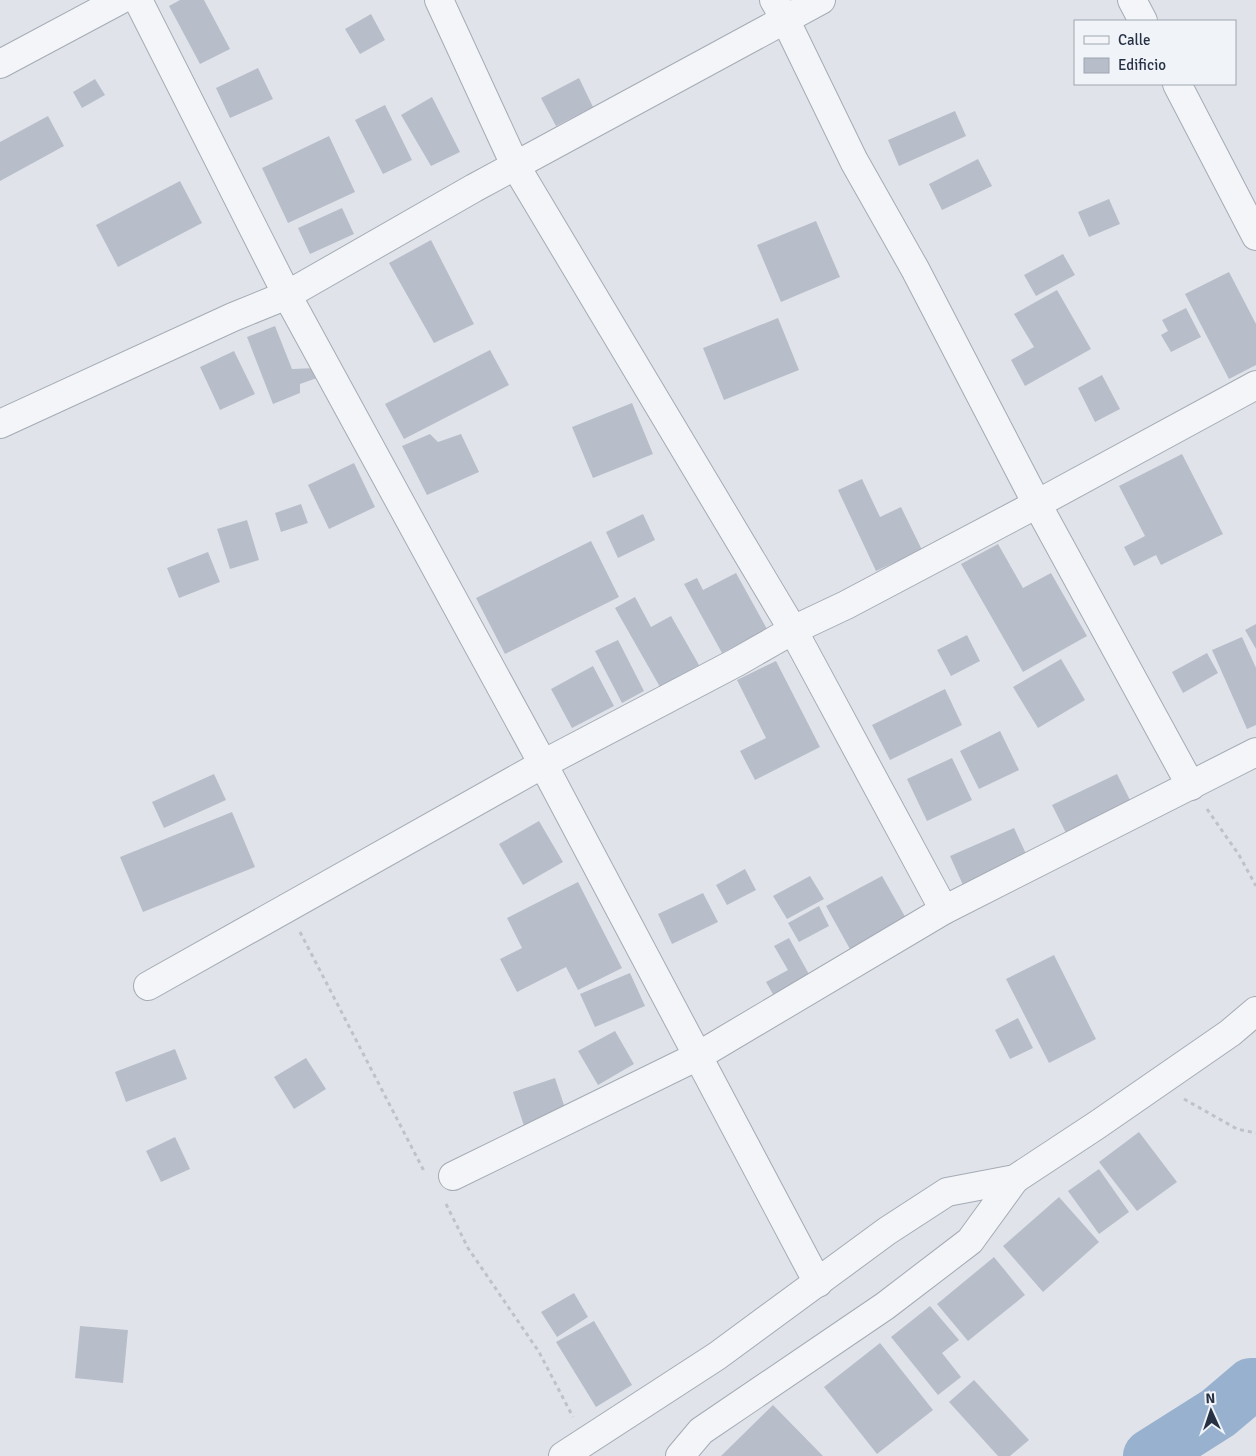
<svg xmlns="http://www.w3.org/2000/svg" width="1256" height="1456" font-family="Signika,sans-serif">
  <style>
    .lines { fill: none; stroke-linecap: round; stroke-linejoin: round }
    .river { stroke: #98b1ce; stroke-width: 54 }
    .building { fill: #b7bdc9 }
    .street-casing { stroke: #a5abb5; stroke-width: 30 }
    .path { stroke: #bec2c9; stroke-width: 3; stroke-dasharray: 4 4; stroke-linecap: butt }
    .street { stroke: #f3f5f8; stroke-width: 28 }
  </style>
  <rect width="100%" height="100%" fill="#e0e4ea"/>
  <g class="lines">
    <polyline class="river" points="1150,1456 1218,1413 1251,1385 1256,1385"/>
  </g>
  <g class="building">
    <polygon points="180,0 204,0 230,49 200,64 169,6"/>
    <polygon points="371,14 385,40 360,54 345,29"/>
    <polygon points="258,68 273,99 230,118 216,88"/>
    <polygon points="579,78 593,107 556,126 541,98"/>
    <polygon points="95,79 105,95 82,108 73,92"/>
    <polygon points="432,97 460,152 431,166 401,115"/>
    <polygon points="385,105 412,160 383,174 355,120"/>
    <polygon points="955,111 966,136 899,166 888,140"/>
    <polygon points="48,116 64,146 0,181 0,142"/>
    <polygon points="329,136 355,192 288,223 262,168"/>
    <polygon points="978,159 992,186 942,210 929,184"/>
    <polygon points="180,181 202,223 118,267 96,225"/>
    <polygon points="1109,199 1120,224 1089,237 1078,212"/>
    <polygon points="342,208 354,234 310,254 298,228"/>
    <polygon points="816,221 840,277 781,302 757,245"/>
    <polygon points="431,240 474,324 434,343 389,263"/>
    <polygon points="1063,254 1075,275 1036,296 1024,275"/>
    <polygon points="1229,272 1256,324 1256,365 1229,379 1185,294"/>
    <polygon points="1057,290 1091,349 1025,386 1011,360 1034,347 1014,314"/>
    <polygon points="1186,308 1201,337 1171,352 1161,335 1168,331 1162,320"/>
    <polygon points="778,318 799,370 724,400 703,348"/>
    <polygon points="275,326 292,369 316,368 317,378 300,384 300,393 273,404 247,337"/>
    <polygon points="490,350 509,385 404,439 385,404"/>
    <polygon points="234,351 255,394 220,410 200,367"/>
    <polygon points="1102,375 1120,409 1095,422 1078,388"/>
    <polygon points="632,403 653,454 593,478 572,427"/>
    <polygon points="430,434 438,442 461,434 479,472 427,495 402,446"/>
    <polygon points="1182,454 1223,534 1161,565 1156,555 1134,566 1124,547 1145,536 1119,486"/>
    <polygon points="354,463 375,507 329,529 308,485"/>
    <polygon points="862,479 880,517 901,507 922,550 876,571 838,490"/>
    <polygon points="301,504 308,523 281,532 275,513"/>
    <polygon points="643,514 655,540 618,558 606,532"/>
    <polygon points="247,520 259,560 230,569 217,529"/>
    <polygon points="591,541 619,597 505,654 476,598"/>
    <polygon points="998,544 1023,588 1051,573 1087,636 1023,672 961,564"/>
    <polygon points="208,552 220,582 179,598 167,568"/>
    <polygon points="736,573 767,629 722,653 684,584 697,578 703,590"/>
    <polygon points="635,597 651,627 671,616 699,665 660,687 615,608"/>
    <polygon points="1256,624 1256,649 1245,630"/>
    <polygon points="967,635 980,661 951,676 937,650"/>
    <polygon points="1242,637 1256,668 1256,725 1247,729 1212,650"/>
    <polygon points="618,640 644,691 622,703 595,651"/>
    <polygon points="1207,653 1218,673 1183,693 1172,672"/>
    <polygon points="1061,659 1085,700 1038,728 1013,687"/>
    <polygon points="776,661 820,747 755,780 740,751 766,738 737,680"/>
    <polygon points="593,666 614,706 572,728 551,689"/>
    <polygon points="945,689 962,725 890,760 872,725"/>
    <polygon points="1000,731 1019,770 979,789 960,751"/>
    <polygon points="952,758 972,800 927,821 907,779"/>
    <polygon points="214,774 226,800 164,828 152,802"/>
    <polygon points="1117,774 1132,804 1067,835 1052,805"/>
    <polygon points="232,812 255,867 143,912 120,857"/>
    <polygon points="539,821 563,862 523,885 499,844"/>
    <polygon points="1014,828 1027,856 963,885 950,856"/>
    <polygon points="745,869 756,890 727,905 716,885"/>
    <polygon points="810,876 824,899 787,919 773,896"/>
    <polygon points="882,876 907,920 851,951 826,906"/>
    <polygon points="578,882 622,968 578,990 566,967 517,992 500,959 522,948 507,918"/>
    <polygon points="703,893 718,922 672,944 658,914"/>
    <polygon points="819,906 829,926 799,942 788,923"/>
    <polygon points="789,938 810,976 774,996 766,982 788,970 774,946"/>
    <polygon points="1054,955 1096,1039 1049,1063 1006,979"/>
    <polygon points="630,973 645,1006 595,1027 580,994"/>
    <polygon points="1018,1018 1033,1048 1010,1059 995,1030"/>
    <polygon points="615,1031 634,1064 598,1085 578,1051"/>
    <polygon points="175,1049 187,1079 126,1102 115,1072"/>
    <polygon points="306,1058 326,1089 294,1109 274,1077"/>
    <polygon points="555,1078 567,1114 525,1129 513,1092"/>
    <polygon points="1139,1132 1177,1182 1137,1211 1099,1162"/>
    <polygon points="175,1137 190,1169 161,1182 146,1151"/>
    <polygon points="1099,1169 1129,1212 1099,1234 1068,1191"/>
    <polygon points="1059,1197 1099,1242 1043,1292 1003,1246"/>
    <polygon points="994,1257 1025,1295 968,1341 937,1304"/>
    <polygon points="574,1293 588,1317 557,1337 541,1312"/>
    <polygon points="930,1306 959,1340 942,1353 961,1377 938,1395 891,1337"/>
    <polygon points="594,1321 632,1385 596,1407 556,1342"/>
    <polygon points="80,1326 128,1330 123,1383 75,1378"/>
    <polygon points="880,1343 933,1410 877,1454 824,1387"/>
    <polygon points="974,1380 1029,1440 1010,1456 998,1456 949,1402"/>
    <polygon points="773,1405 823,1456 721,1456"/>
  </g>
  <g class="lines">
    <g class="street-casing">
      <g id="street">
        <polyline points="138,0 287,295 543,764 818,1283"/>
        <polyline points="439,0 515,165 793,630 944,910"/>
        <polyline points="774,0 785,19 854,161 915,269 1037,504 1191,786"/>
        <polyline points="1132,0 1143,21"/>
        <polyline points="0,64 120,0"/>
        <polyline points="1177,84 1256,236"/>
        <polyline points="0,424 233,317 287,295 474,188 821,0"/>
        <polyline points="148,986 543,764 737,662 793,630 846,605 1037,504 1256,385"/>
        <polyline points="453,1176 698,1056 944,910 1256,752"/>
        <polyline points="563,1456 717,1356 887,1231 947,1192 1015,1179 1097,1125 1230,1033 1256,1011"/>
        <polyline points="680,1456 701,1431 885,1306 970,1241 1015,1179"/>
      </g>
    </g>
    <g class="path">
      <polyline points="1207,809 1239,855 1256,886"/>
      <polyline points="300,932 424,1171"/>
      <polyline points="1184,1099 1237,1129 1256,1133"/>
      <polyline points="446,1204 468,1248 539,1352 573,1417"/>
    </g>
    <use href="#street" class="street"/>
  </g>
  <rect x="1074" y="20" width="162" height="65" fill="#f0f3f8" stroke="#a0a5b0"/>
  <rect x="1084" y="36" width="25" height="8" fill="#f3f5f8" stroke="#a0a5b0"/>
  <text x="1118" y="45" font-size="15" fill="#273144">Calle</text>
  <rect x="1084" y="58" width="25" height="15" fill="#b7bdc9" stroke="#a0a5b0"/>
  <text x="1118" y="70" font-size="15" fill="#273144">Edificio</text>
  <g transform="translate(1211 1411) rotate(357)" stroke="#f0f3f8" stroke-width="4" paint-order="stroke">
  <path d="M0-4L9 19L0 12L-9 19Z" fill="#273144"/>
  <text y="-8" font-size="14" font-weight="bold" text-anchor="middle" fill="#273144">N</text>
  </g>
</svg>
